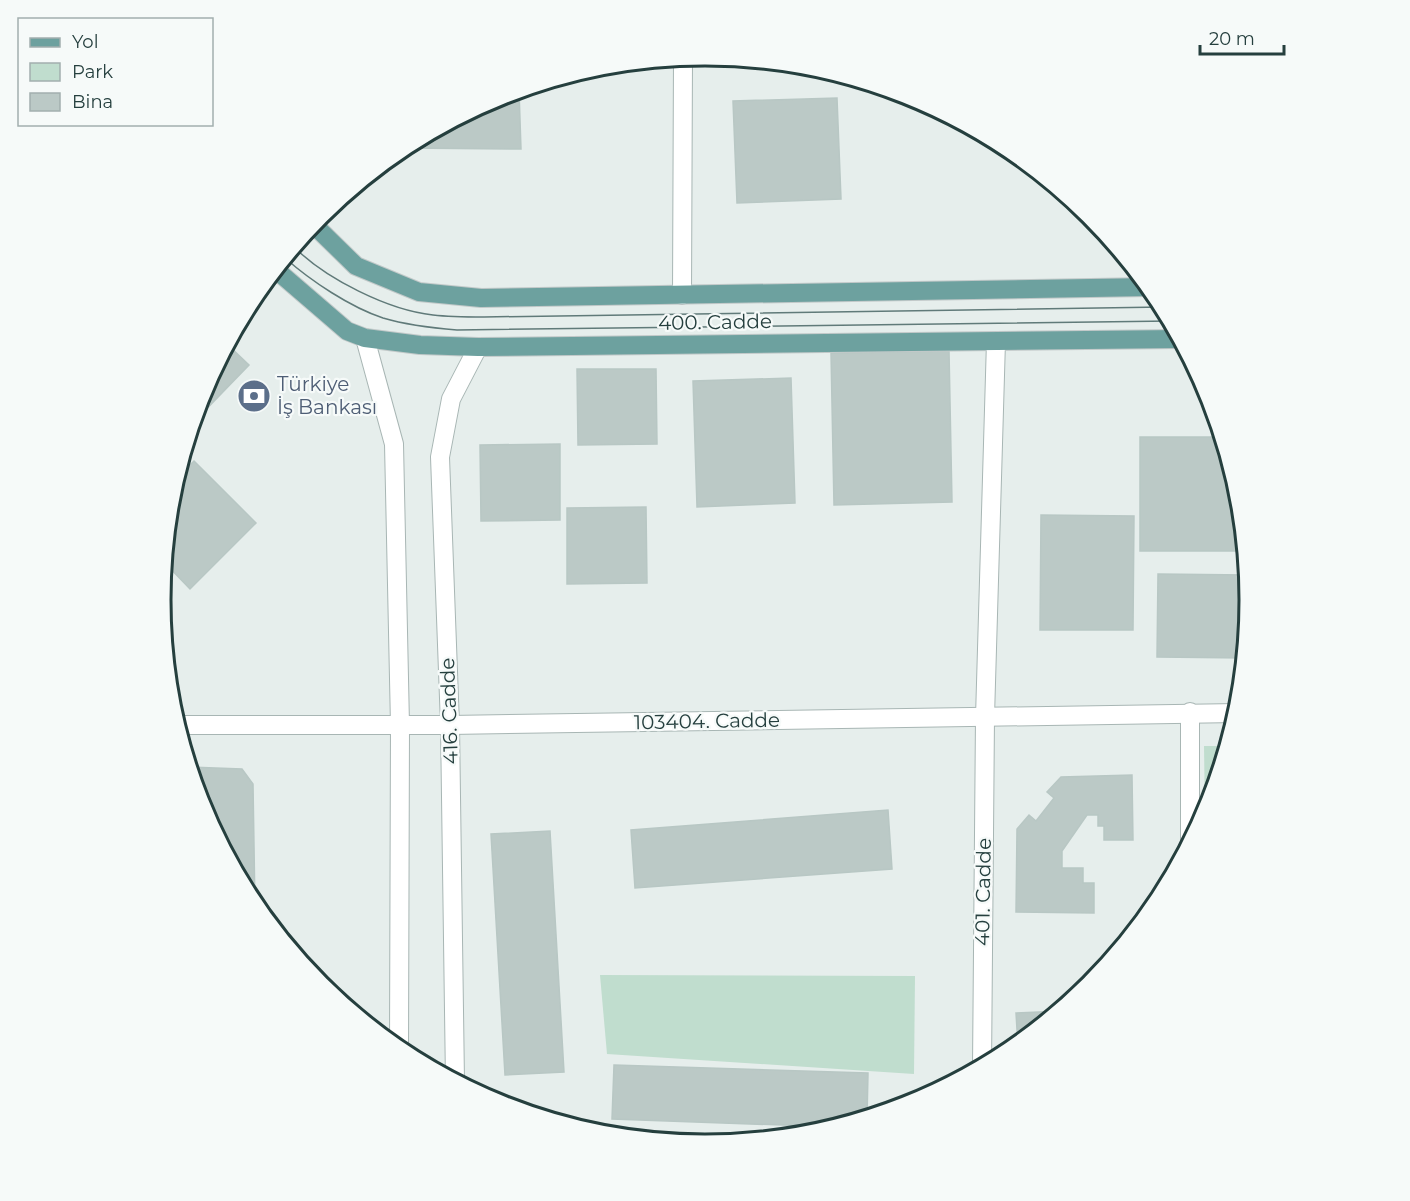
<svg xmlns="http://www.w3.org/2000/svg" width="1410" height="1201" font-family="Montserrat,sans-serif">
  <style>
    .green { fill: #c0ddce }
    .building { fill: #bbc9c6; stroke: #b8c7c4; stroke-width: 1.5 }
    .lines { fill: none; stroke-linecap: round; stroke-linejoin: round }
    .minor-casing { stroke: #a8b6b4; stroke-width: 20 }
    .major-casing { stroke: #c2c9c9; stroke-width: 20 }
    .minor { stroke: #fff; stroke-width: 18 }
    .major { stroke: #6da19f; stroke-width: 18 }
    .tram { stroke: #607a79; stroke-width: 1.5 }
    .labels { text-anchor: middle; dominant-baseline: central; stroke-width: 4.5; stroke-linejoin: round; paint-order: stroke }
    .street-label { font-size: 20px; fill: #253f3e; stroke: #f6faf9 }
    .service-label { font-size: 20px; fill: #4e5e75; stroke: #f6faf9; text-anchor: start }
    .rim { fill: none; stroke: #253f3e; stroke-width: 3 }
  </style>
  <rect width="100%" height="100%" fill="#e6eeec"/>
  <g class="green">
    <polygon points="1204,746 1228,746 1205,816"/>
    <polygon points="600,975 915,976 914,1074 607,1054"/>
  </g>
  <g class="building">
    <polygon points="519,90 521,149 405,148 405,146 497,97"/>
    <polygon points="837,98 841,199 737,203 733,101"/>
    <polygon points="227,344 249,365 191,425 202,392"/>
    <polygon points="949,351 952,502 834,505 831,353"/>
    <polygon points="577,369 656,369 657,444 578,445"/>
    <polygon points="791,378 795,503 697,507 693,381"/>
    <polygon points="1140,437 1222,437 1240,495 1245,551 1140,551"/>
    <polygon points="560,444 560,520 481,521 480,445"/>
    <polygon points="194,461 256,523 190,589 164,562 171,494 175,480"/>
    <polygon points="646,507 647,583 567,584 567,508"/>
    <polygon points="1041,515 1134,516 1133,630 1040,630"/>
    <polygon points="1158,574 1247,575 1250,601 1244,658 1157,657"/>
    <polygon points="189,767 242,769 253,784 255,907 201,809"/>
    <polygon points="1132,775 1133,840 1104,840 1104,826 1098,826 1098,815 1087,815 1062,851 1062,868 1083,868 1083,883 1094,883 1094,913 1016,912 1017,829 1029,815 1036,821 1054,798 1047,792 1061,777"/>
    <polygon points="888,810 892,869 635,888 631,830"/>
    <polygon points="550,831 564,1072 505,1075 491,834"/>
    <polygon points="1060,1011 1018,1046 1016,1013"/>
    <polygon points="614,1065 868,1073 867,1118 838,1127 612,1119"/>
  </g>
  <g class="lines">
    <g class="minor-casing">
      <g id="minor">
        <polyline points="682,295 683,58"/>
        <polyline points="365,338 394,444 400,725 399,1051"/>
        <polyline points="1190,712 1190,844"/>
        <polyline points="176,725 450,725 1238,713"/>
        <polyline points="982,1068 985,717 996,341"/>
        <polyline points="455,1082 450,725 440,457 451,399 478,347"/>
      </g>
    </g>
    <g class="major-casing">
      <g id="major">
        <polyline points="313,224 356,266 419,292 481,298 1150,287"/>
        <polyline points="275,269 347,331 365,338 420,345 478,347 1180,339"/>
      </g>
    </g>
    <use href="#minor" class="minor"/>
    <use href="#major" class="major"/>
    <g class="tram">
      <path d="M294 247C326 279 388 310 433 315 450 317 467 317 484 317L1163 307"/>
      <path d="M285 258C311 281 350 307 383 318 407 325 432 328 457 330L1171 321"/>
    </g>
  </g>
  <defs>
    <g id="bank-disc" transform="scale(1.725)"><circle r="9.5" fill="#5c6f8a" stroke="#f6faf9"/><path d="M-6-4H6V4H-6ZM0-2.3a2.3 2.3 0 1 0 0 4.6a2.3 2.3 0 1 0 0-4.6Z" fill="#fff"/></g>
  </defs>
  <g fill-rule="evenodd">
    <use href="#bank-disc" x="254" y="396"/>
  </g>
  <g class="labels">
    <g class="street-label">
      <text transform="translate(715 322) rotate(-1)">400. Cadde</text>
      <text transform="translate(449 711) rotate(-92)">416. Cadde</text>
      <text transform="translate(707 721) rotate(-1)">103404. Cadde</text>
      <text transform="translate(983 892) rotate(-89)">401. Cadde</text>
    </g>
    <g class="service-label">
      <text x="277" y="384">Türkiye<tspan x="277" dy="23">İş Bankası</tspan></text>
    </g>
  </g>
  <path d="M0 0H1410V1201H0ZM171 600a534 534 0 1 1 1068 0a534 534 0 1 1-1068 0Z" fill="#f6faf9" fill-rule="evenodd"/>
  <path class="rim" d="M171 600a534 534 0 1 1 1068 0a534 534 0 1 1-1068 0Z"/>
  <rect x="18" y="18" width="195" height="108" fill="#f6faf9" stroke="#a2afae" stroke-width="1.5"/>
  <rect x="30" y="38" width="30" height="9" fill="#6da19f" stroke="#a2afae" stroke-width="1.5"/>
  <text x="72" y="48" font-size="18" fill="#253f3e">Yol</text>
  <rect x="30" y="63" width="30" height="18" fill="#c0ddce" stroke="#a2afae" stroke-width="1.5"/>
  <text x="72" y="78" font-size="18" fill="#253f3e">Park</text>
  <rect x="30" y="93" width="30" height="18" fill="#bbc9c6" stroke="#a2afae" stroke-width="1.5"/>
  <text x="72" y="108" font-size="18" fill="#253f3e">Bina</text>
  <path d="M1200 45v9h84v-9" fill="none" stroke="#253f3e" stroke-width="3"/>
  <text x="1209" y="45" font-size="18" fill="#253f3e" stroke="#f6faf9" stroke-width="4.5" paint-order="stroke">20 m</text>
</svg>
